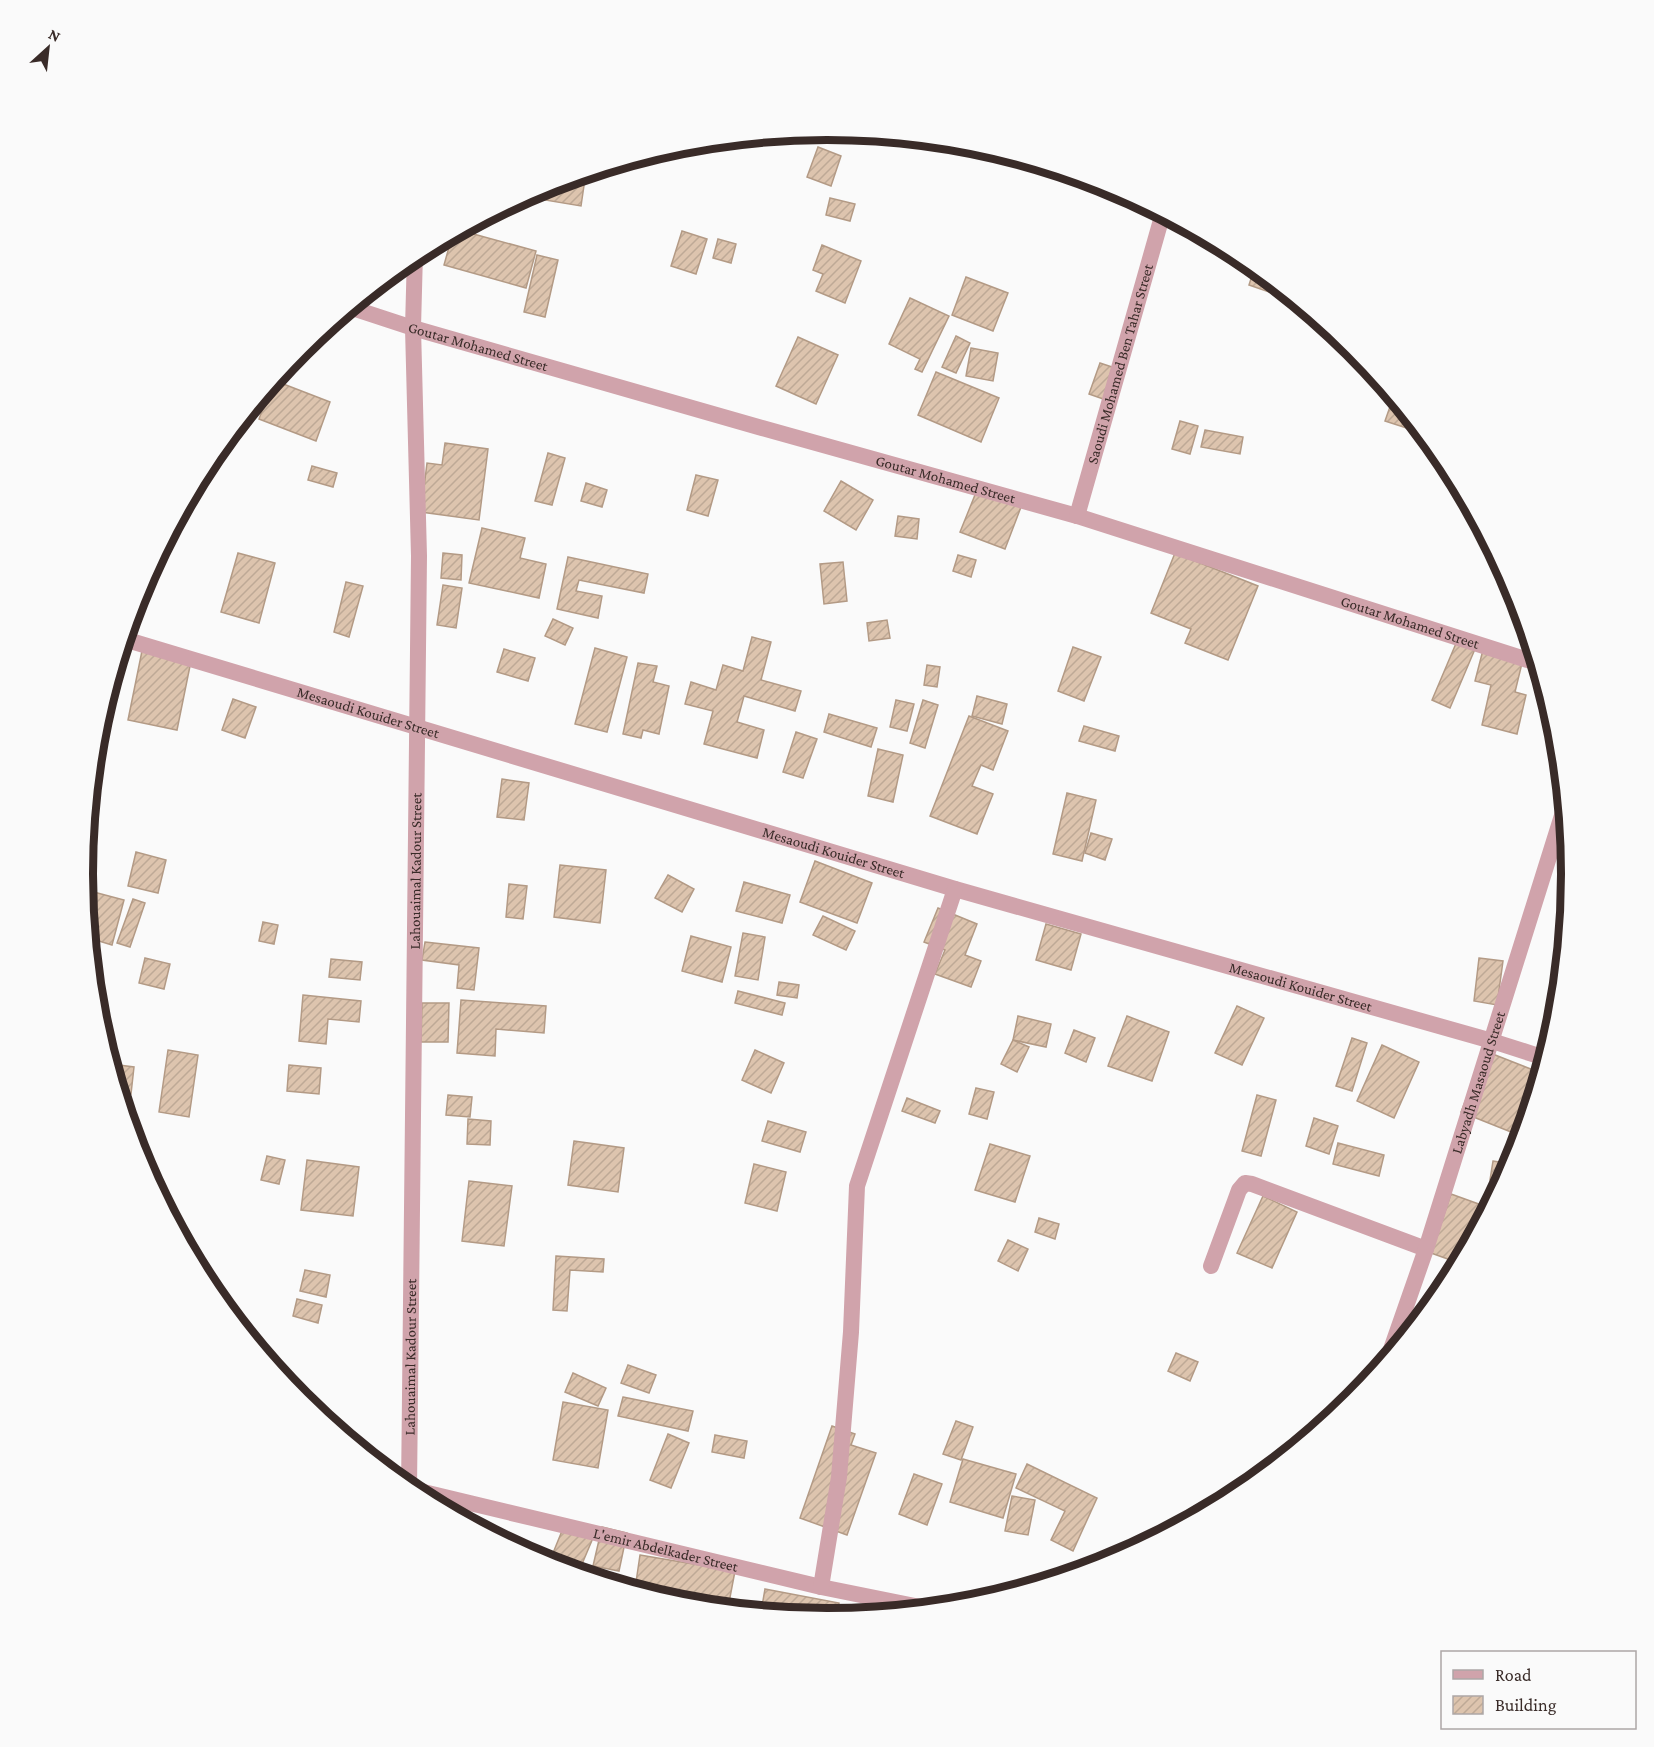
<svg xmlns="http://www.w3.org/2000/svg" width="1654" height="1747" font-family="'Crimson Pro',serif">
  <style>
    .building { fill: url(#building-hatch); stroke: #b39a85; stroke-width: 1.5 }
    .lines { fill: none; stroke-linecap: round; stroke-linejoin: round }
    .minor { stroke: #d0a3ab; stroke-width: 16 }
    .labels { text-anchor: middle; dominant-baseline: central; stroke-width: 6; stroke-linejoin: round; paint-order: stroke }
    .street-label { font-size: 15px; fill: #392b28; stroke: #fafafa }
    .rim { fill: none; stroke: #392b28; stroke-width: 8 }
  </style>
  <defs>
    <pattern id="building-hatch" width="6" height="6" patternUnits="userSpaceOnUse" patternTransform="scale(1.5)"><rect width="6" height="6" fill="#ddc4ae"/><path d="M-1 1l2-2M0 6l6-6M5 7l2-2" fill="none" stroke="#bea996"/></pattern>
  </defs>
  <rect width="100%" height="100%" fill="#fafafa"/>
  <g class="building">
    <polygon points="818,147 841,156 831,186 807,177"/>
    <polygon points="586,172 581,206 527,197 528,193 542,186"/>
    <polygon points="830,198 855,204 850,221 826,215"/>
    <polygon points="459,230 536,251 526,288 444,265 453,233"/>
    <polygon points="682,231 707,239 696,274 671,266"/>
    <polygon points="718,239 736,244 731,263 713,258"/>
    <polygon points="822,245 861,261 845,303 816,291 823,274 813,270"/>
    <polygon points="537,255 558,260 545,317 524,312"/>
    <polygon points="1255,266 1276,283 1272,293 1249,285"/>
    <polygon points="966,277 1008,293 993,331 952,315"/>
    <polygon points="910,298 949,316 922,372 915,369 920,359 889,344"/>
    <polygon points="956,336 970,343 956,373 942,367"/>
    <polygon points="798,337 838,355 816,404 776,386"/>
    <polygon points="971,348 998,353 993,381 966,376"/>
    <polygon points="1100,363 1121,370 1109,401 1089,394"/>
    <polygon points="936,372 999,398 981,442 918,415"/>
    <polygon points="273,380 330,402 316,441 259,419"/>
    <polygon points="1392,401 1400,404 1425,434 1385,421"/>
    <polygon points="1180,421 1198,426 1190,454 1172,449"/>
    <polygon points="1205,430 1243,437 1240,454 1201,447"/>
    <polygon points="445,443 488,449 479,520 421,512 427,463 442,465"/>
    <polygon points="548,453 565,458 552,505 535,501"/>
    <polygon points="312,466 337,473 333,487 308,480"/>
    <polygon points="696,475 718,480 708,516 687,510"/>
    <polygon points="841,481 873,500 856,530 824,511"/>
    <polygon points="586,483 607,490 602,507 581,501"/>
    <polygon points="977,490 1021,507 1005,549 960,532"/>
    <polygon points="898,516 919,519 917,539 895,536"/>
    <polygon points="482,528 525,538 520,558 546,564 539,598 469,583"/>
    <polygon points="238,553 275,563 259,623 221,612"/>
    <polygon points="443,553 462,555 461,580 441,578"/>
    <polygon points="1175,553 1258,586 1228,660 1185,643 1191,629 1151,613"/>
    <polygon points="958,555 976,560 971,577 953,571"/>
    <polygon points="568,557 648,574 644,593 579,580 576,591 602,596 598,618 557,609"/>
    <polygon points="843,562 847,601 824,604 820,564"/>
    <polygon points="346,582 363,586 349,637 334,632"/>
    <polygon points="443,585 462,588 456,628 437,625"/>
    <polygon points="553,619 573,628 565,645 545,636"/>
    <polygon points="887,620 890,638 869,641 867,623"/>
    <polygon points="1460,634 1478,642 1450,708 1432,700"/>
    <polygon points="752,637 771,642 761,680 801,691 795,711 744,696 737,722 764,730 757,758 704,744 713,711 685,704 691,682 716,690 723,665 743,671"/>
    <polygon points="1073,647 1101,657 1084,701 1058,691"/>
    <polygon points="595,648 627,657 607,732 575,724"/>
    <polygon points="504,649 535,658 528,681 497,672"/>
    <polygon points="1483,650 1523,659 1515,692 1526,695 1517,734 1482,725 1491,685 1475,681"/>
    <polygon points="142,651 191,661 177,730 128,720"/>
    <polygon points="638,663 657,666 653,682 669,686 659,734 643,730 641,738 623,734"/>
    <polygon points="927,665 940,667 937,687 924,685"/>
    <polygon points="977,696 1007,704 1002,724 972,716"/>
    <polygon points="233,699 256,707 245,738 222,730"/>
    <polygon points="896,700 914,704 907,731 890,727"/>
    <polygon points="923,700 938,705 925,748 910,743"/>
    <polygon points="829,714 877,728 871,747 824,732"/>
    <polygon points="969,716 1008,731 993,770 981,765 972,786 993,794 977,834 930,816"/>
    <polygon points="1084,726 1119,736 1115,751 1079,741"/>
    <polygon points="796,732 817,739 803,778 783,772"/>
    <polygon points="878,749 903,755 893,802 868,796"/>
    <polygon points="502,779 529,783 524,820 497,817"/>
    <polygon points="1067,793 1096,800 1082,861 1053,854"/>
    <polygon points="1567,824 1568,842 1559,837"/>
    <polygon points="1091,833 1112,839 1105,860 1085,853"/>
    <polygon points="136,852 166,860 158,893 128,886"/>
    <polygon points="815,861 872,883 857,923 800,902"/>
    <polygon points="560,865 606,870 600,923 554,917"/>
    <polygon points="668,875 694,889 682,912 655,898"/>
    <polygon points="744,882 790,895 782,923 736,911"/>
    <polygon points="509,884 527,886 523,919 506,917"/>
    <polygon points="90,891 124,900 112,945 89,938 86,907"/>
    <polygon points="133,899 145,903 130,947 117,943"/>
    <polygon points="938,908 977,924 965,955 981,961 971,987 935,974 945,950 924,942"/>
    <polygon points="823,916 855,931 846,950 813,935"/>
    <polygon points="263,922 278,925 274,944 259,941"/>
    <polygon points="1046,924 1081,934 1071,970 1036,960"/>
    <polygon points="743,933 765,937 758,980 735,976"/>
    <polygon points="691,936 731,947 722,982 682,971"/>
    <polygon points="425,942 479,948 474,990 457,988 459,965 422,960"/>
    <polygon points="145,958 170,964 164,989 139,983"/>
    <polygon points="1479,958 1503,961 1497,1005 1474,1001"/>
    <polygon points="331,959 362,962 360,980 329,977"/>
    <polygon points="779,982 799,985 797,998 777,995"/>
    <polygon points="738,991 785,1003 782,1015 735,1003"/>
    <polygon points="303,995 361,1001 359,1022 328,1019 326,1044 299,1041"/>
    <polygon points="461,1000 546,1006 544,1033 496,1029 495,1056 457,1053"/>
    <polygon points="95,1002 107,1004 104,1023 98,1022"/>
    <polygon points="422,1003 449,1003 448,1042 421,1042"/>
    <polygon points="1237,1006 1264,1018 1242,1065 1215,1053"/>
    <polygon points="1018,1016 1051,1024 1046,1047 1013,1040"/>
    <polygon points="1127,1016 1169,1032 1152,1081 1108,1066"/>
    <polygon points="1074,1030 1095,1038 1086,1062 1065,1053"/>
    <polygon points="1352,1038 1367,1043 1352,1091 1336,1086"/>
    <polygon points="1013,1040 1029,1047 1017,1072 1001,1064"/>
    <polygon points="1382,1045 1419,1062 1394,1118 1357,1101"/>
    <polygon points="168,1050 198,1055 189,1117 159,1112"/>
    <polygon points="755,1050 784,1063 771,1093 742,1080"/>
    <polygon points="1485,1051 1541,1073 1521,1136 1461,1112"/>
    <polygon points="111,1064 134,1067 131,1094 119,1093"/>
    <polygon points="289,1065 321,1068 319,1094 287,1091"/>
    <polygon points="976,1088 994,1092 987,1119 969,1114"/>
    <polygon points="448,1095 472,1097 470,1117 446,1115"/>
    <polygon points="1257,1095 1276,1100 1261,1156 1242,1151"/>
    <polygon points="907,1098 940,1111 935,1123 902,1111"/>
    <polygon points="1314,1118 1338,1126 1329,1154 1306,1146"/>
    <polygon points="468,1119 491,1121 490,1145 467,1144"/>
    <polygon points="768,1121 806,1132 800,1152 762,1141"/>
    <polygon points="574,1141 624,1148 618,1192 568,1185"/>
    <polygon points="1338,1143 1384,1155 1379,1176 1333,1164"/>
    <polygon points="990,1144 1030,1156 1015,1202 975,1190"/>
    <polygon points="267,1156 285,1160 279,1184 261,1180"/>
    <polygon points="307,1160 359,1167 353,1216 301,1210"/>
    <polygon points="1493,1161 1512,1164 1502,1182 1490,1180"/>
    <polygon points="754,1164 786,1172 777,1211 745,1203"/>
    <polygon points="469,1181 512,1186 504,1246 462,1241"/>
    <polygon points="1451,1194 1487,1207 1459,1263 1431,1253"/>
    <polygon points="1263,1196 1297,1212 1272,1268 1237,1253"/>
    <polygon points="1039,1218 1059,1224 1055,1239 1035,1232"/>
    <polygon points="1008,1240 1028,1249 1018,1271 998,1261"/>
    <polygon points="556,1256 604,1259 603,1272 570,1270 567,1311 553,1310"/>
    <polygon points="305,1270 330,1275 326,1297 300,1291"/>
    <polygon points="297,1299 322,1305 318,1323 293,1316"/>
    <polygon points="1418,1312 1424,1314 1411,1330"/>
    <polygon points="1176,1353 1198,1362 1190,1381 1168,1371"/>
    <polygon points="628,1365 656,1375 649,1393 621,1383"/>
    <polygon points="573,1373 606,1388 598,1406 565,1392"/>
    <polygon points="623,1397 693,1411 688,1431 618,1416"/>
    <polygon points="563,1402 608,1410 598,1468 553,1460"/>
    <polygon points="956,1421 973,1427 961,1460 943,1454"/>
    <polygon points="832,1426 855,1434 851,1445 876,1453 847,1535 800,1518"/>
    <polygon points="668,1434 689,1443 671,1488 650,1480"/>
    <polygon points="715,1435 747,1441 744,1458 712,1452"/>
    <polygon points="963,1459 1016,1474 1003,1518 950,1502"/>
    <polygon points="1027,1464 1097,1498 1073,1551 1051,1540 1065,1511 1016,1488"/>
    <polygon points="914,1474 942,1484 927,1525 899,1514"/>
    <polygon points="1012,1496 1035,1500 1028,1535 1005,1531"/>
    <polygon points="467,1521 491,1526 489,1533"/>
    <polygon points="564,1526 593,1538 582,1564 553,1553"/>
    <polygon points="602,1527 627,1533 619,1571 593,1566"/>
    <polygon points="640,1555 735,1571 728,1608 681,1604 635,1589"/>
    <polygon points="549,1559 577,1565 576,1571 548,1563"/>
    <polygon points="765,1589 839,1603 836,1617 827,1618 761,1612"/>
  </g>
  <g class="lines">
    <g class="minor">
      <path id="s1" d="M349 307 413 328 762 428 1077 516 1537 663"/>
      <path id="s2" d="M1077 516 1163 213"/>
      <path id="s3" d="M124 639 955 889 1492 1041 1545 1058"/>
      <polyline points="1211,1266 1235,1201 1239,1190 1245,1183 1252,1184 1426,1249"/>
      <path id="s4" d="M1388 1358 1426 1249 1565 806"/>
      <path id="s5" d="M407 1488 821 1587 925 1608"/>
      <path id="s6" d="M409 1489 419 556 413 328 415 253"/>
      <polyline points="821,1587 839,1477 851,1332 857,1186 955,889"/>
    </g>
  </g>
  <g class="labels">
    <g class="street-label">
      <text stroke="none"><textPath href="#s1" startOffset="135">Goutar Mohamed Street</textPath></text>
      <text stroke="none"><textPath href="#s2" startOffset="158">Saoudi Mohamed Ben Tahar Street</textPath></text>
      <text stroke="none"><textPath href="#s1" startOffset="621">Goutar Mohamed Street</textPath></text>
      <text stroke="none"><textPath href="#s1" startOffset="1107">Goutar Mohamed Street</textPath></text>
      <text stroke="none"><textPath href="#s3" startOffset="255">Mesaoudi Kouider Street</textPath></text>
      <text stroke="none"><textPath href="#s3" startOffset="741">Mesaoudi Kouider Street</textPath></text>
      <text stroke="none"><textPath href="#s6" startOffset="618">Lahouaimal Kadour Street</textPath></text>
      <text stroke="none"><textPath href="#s3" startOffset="1227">Mesaoudi Kouider Street</textPath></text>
      <text stroke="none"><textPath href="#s4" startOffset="290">Labyadh Masaoud Street</textPath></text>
      <text stroke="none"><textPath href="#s6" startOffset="132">Lahouaimal Kadour Street</textPath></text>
      <text stroke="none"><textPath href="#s5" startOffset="266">L'emir Abdelkader Street</textPath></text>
    </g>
  </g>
  <path d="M0 0H1654V1747H0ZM93 874a734 734 0 1 1 1468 0a734 734 0 1 1-1468 0Z" fill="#fafafa" fill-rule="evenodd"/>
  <path class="rim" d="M93 874a734 734 0 1 1 1468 0a734 734 0 1 1-1468 0Z"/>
  <rect x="1441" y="1651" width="195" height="78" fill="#fafafa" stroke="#ada7a6" stroke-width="1.5"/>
  <rect x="1453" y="1670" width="30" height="9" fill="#d0a3ab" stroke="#ada7a6" stroke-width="1.5"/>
  <text x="1495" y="1681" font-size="18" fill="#392b28">Road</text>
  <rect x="1453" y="1696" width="30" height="18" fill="url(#building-hatch)" stroke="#ada7a6" stroke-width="1.5"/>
  <text x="1495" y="1711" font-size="18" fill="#392b28">Building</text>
  <g transform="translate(48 48) rotate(27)" stroke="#fafafa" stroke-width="4.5" paint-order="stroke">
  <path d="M0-4.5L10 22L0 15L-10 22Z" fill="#392b28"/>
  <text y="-9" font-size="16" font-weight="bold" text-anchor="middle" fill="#392b28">N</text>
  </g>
</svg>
